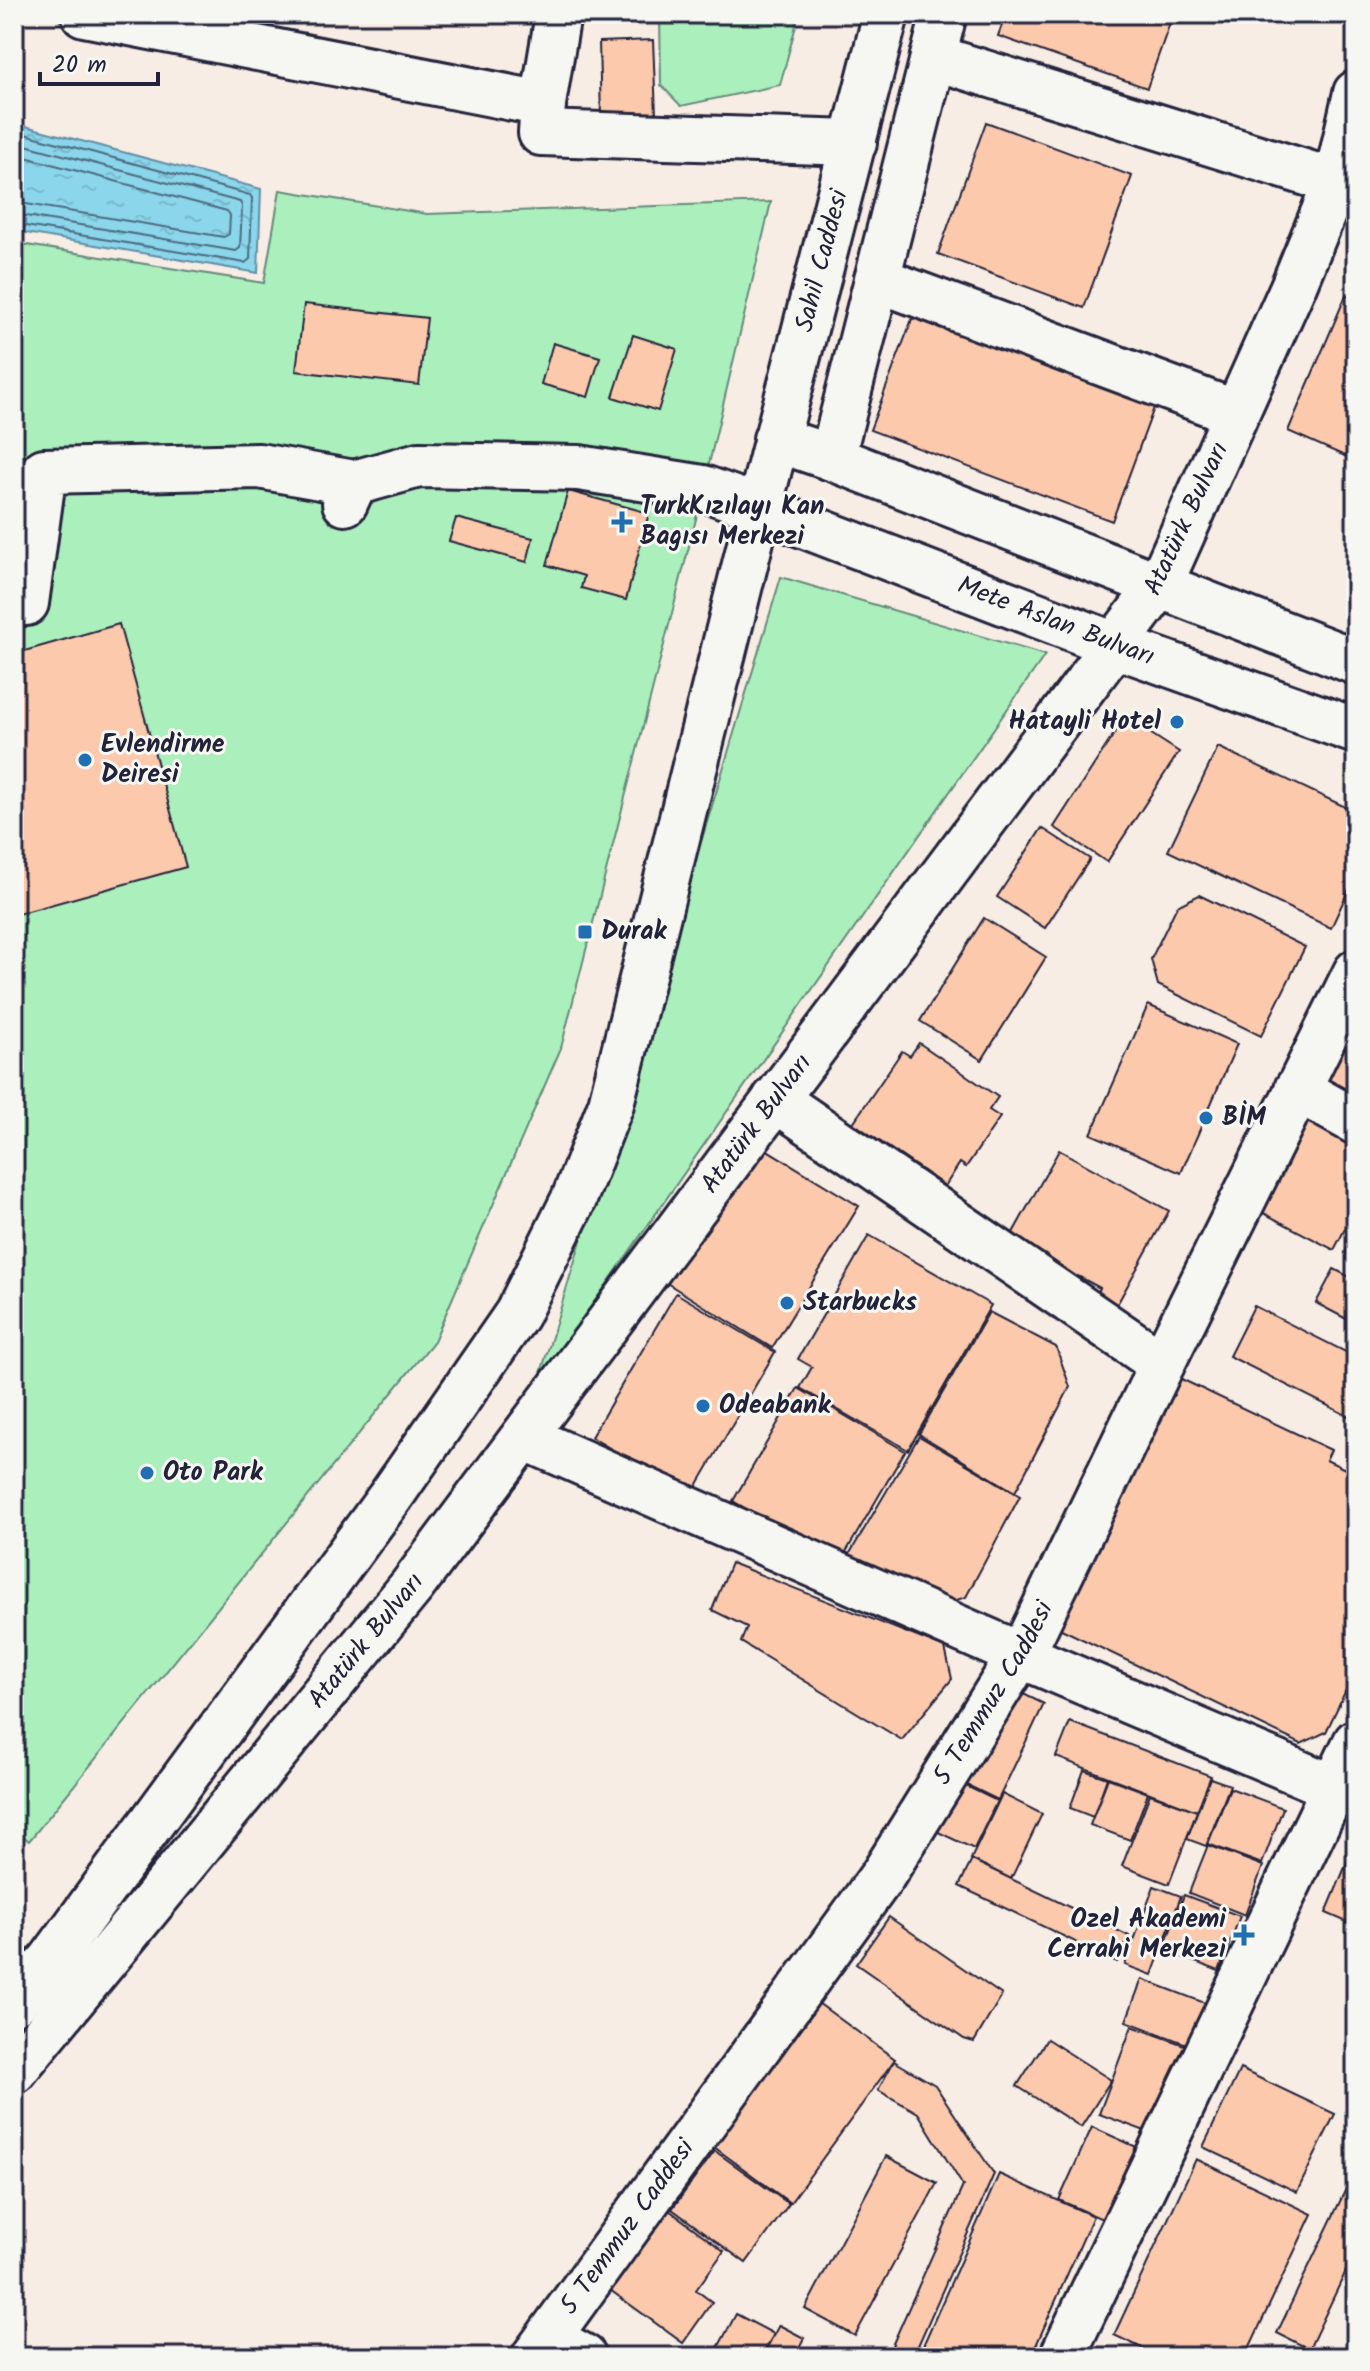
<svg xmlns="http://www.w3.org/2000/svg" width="1370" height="2371" font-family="Kalam,sans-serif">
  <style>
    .park { fill: #abf0bc; stroke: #66897c; stroke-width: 2 }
    .water { fill: url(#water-ripples); stroke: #618ea5; stroke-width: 2 }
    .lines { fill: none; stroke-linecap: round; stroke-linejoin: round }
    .shore { stroke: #4c6a81; stroke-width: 2 }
    .building { fill: #fdc9ad; stroke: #22223b; stroke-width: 2 }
    .minor-casing { stroke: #22223b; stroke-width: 50 }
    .tertiary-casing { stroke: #22223b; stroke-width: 50 }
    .secondary-casing { stroke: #22223b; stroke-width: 50 }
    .minor { stroke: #f6f6f2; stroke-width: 44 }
    .tertiary { stroke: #f6f6f2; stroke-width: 44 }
    .secondary { stroke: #f6f6f2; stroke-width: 44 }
    .poi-dot { fill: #1f6fb2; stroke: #f6f6f2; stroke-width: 3 }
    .labels { text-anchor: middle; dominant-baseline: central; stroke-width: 6; stroke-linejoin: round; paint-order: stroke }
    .street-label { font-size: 26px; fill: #22223b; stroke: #f6f6f2 }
    .poi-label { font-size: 26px; font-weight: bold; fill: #22223b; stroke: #f6f6f2; text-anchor: start }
  </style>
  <defs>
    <pattern id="water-ripples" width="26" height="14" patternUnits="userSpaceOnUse" patternTransform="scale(2)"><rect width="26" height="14" fill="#8bd6eb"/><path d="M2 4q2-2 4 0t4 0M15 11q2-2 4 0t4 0" fill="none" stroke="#78b7ca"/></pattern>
  </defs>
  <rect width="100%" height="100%" fill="#f7ede4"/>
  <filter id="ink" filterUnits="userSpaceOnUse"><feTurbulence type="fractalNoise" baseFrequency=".0125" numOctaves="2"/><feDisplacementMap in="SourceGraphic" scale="16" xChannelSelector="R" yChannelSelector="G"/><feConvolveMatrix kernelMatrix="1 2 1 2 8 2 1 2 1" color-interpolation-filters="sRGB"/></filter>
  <g filter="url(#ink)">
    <g class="park">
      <polygon points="660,14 799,14 780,85 681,106 661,85"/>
      <polygon points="280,190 427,214 771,202 695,523 561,1048 434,1341 29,1841 14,1828 14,243 264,283"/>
      <polygon points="781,577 1045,655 538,1383"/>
    </g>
    <polygon class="water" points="14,123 261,189 258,273 14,231"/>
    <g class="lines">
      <g class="shore">
        <polyline points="14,131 250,195 252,198 250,259 245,263 14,224"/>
        <polyline points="14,142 240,202 242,206 240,248 236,251 14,214"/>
        <polyline points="14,154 227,211 230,215 229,234 224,237 14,202"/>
      </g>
    </g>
    <g class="building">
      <polygon points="1006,14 1173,14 1147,88 998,36"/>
      <polygon points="653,40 656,115 601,117 599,42"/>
      <polygon points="986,122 1132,176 1084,308 938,254"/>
      <polygon points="1346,295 1356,299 1356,461 1288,431"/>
      <polygon points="304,304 427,318 419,385 296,371"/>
      <polygon points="914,314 1155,405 1112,521 870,430"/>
      <polygon points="633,335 677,349 658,411 613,397"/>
      <polygon points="553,343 600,357 588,397 541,384"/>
      <polygon points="568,491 649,513 626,600 581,588 584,576 547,565"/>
      <polygon points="456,518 533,538 527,562 449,541"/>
      <polygon points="119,624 186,867 14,915 14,654"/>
      <polygon points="1125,717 1179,752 1107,862 1054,827"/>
      <polygon points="1218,747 1356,812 1356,874 1331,928 1168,851"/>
      <polygon points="1042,828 1090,859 1045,928 997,897"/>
      <polygon points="1199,895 1305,947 1261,1036 1158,985 1151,959 1177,906"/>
      <polygon points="984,918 1046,957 982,1060 920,1021"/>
      <polygon points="1148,1005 1237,1044 1181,1173 1091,1134"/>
      <polygon points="1356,1019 1356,1100 1324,1084"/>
      <polygon points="919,1043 998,1097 989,1110 1000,1117 966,1167 960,1163 945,1186 853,1123 902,1051 910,1056"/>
      <polygon points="1303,1116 1356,1143 1356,1208 1334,1250 1256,1209"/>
      <polygon points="751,1140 859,1206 772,1348 665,1282"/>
      <polygon points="1059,1150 1169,1211 1115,1308 1096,1296 1100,1288 1078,1276 1074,1281 1044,1265 1049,1257 1028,1245 1026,1250 1009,1240"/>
      <polygon points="1356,1232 1356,1259 1345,1253"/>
      <polygon points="869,1235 991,1305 908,1450 800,1388 812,1367 798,1359"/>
      <polygon points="1334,1269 1356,1280 1356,1324 1316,1303"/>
      <polygon points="676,1293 775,1352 691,1496 591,1437"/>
      <polygon points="1254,1306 1356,1357 1356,1420 1229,1356"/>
      <polygon points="989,1312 1056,1347 1070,1387 1015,1492 919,1434"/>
      <polygon points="1177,1377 1331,1450 1326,1460 1356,1474 1356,1669 1326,1732 1301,1744 1057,1627"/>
      <polygon points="798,1388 905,1451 839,1564 733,1501"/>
      <polygon points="919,1436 1020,1496 966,1597 945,1604 843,1565"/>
      <polygon points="731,1563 945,1648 952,1679 902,1740 741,1642 747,1627 712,1610"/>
      <polygon points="1009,1687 1044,1704 998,1800 963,1783"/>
      <polygon points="1070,1722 1211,1776 1197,1811 1056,1757"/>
      <polygon points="1084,1770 1107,1778 1093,1817 1070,1808"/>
      <polygon points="1108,1778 1148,1793 1130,1840 1090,1825"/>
      <polygon points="1210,1778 1230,1785 1206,1846 1187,1839"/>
      <polygon points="960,1783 997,1801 974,1849 936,1831"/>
      <polygon points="1230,1788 1283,1808 1262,1864 1208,1844"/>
      <polygon points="1002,1794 1042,1814 1011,1879 971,1859"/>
      <polygon points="1150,1794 1197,1811 1169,1884 1122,1866"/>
      <polygon points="1356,1841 1356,1926 1326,1913"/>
      <polygon points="1208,1845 1263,1866 1245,1915 1189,1893"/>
      <polygon points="972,1860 1129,1936 1117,1962 959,1886"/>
      <polygon points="1154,1886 1181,1896 1152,1975 1125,1965"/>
      <polygon points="1184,1895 1240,1916 1219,1971 1163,1950"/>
      <polygon points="889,1917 1002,1995 974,2042 964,2039 856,1964"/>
      <polygon points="1142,1979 1205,2003 1189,2045 1126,2021"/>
      <polygon points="818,2003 895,2059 790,2203 714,2147"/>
      <polygon points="1132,2026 1187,2046 1153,2134 1099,2114"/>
      <polygon points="1047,2039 1111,2080 1081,2127 1017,2086"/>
      <polygon points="894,2061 935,2085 994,2174 913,2357 887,2357 963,2186 918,2113 878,2090"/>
      <polygon points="1240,2069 1335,2114 1297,2192 1203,2147"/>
      <polygon points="1092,2127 1141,2149 1109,2222 1059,2200"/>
      <polygon points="715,2151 789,2204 746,2263 672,2209"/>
      <polygon points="886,2156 937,2183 855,2336 805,2309"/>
      <polygon points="1196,2159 1312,2214 1245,2357 1161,2357 1114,2335"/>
      <polygon points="1356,2168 1356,2250 1309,2349 1277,2333"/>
      <polygon points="999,2174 1093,2216 1031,2357 918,2357"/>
      <polygon points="669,2210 724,2251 696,2290 712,2302 683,2343 610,2290"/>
      <polygon points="736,2314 774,2334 761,2357 713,2357"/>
      <polygon points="779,2325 804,2338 794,2357 762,2357"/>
    </g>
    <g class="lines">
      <g class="minor-casing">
        <g id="minor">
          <polyline points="84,14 543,104"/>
          <polyline points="558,14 543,104 541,133 854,143"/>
          <polyline points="933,57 1336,182"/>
          <polyline points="877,279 1236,413"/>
          <polyline points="354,483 419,465 579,468 703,488 759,508"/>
          <polyline points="1159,586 1293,287 1336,182 1356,93"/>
          <polyline points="26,603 44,471 259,466 354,483 345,503"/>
          <polyline points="1297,1089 1356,1122"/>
          <polyline points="775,1099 1162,1364"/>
          <polyline points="524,1437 1020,1655 1356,1797"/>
          <polyline points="549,2338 584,2357"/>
          <path id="s1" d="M534 2357 883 1875 1028 1642 1162 1364 1356 972"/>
          <polyline points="1062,2357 1356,1742"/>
        </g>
      </g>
      <g class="tertiary-casing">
        <g id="tertiary">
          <polyline points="832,458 944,14"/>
          <path id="s2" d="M14 2002 51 1960 391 1496 517 1314 574 1199 611 1104 759 508 886 14"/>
          <path id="s3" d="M14 2071 412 1586 1159 586"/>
        </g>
      </g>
      <g class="secondary-casing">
        <g id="secondary">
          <polyline points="776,439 832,458 1356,662"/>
          <path id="s4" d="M759 508 1115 645 1356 731"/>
        </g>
      </g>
      <use href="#minor" class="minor"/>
      <use href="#tertiary" class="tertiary"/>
      <use href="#secondary" class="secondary"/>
    </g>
  </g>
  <g class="poi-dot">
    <path d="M618 510h8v8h8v8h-8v8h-8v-8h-8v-8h8z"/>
    <circle cx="1177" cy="722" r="8"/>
    <circle cx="85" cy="760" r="8"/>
    <rect x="577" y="924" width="16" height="16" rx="4"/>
    <circle cx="1206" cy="1118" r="8"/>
    <circle cx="787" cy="1303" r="8"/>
    <circle cx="703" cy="1406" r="8"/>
    <circle cx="147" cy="1473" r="8"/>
    <path d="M1240 1923h8v8h8v8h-8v8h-8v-8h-8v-8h8z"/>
  </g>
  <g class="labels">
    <g class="street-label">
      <text stroke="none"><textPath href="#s2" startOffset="1952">Sahil Caddesi</textPath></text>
      <text transform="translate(1187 519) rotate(-65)">Atatürk Bulvarı</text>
      <text stroke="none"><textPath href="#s4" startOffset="318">Mete Aslan Bulvarı</textPath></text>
      <text stroke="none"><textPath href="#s3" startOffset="1204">Atatürk Bulvarı</textPath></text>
      <text stroke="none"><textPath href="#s3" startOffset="556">Atatürk Bulvarı</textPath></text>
      <text stroke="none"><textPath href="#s1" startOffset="808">5 Temmuz Caddesi</textPath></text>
      <text stroke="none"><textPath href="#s1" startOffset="160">5 Temmuz Caddesi</textPath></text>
    </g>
    <g class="poi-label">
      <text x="640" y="507">TurkKızılayı Kan<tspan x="640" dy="30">Bagısı Merkezi</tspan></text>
      <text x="1161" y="722" text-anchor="end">Hatayli Hotel</text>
      <text x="101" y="745">Evlendirme<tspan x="101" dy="30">Deiresi</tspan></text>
      <text x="601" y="932">Durak</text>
      <text x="1222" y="1118">BİM</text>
      <text x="803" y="1303">Starbucks</text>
      <text x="719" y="1406">Odeabank</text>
      <text x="163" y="1473">Oto Park</text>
      <text x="1226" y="1920" text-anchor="end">Ozel Akademi<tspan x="1226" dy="30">Cerrahi Merkezi</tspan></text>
    </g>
  </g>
  <rect width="1370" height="2371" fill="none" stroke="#f6f6f2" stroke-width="48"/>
  <rect x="24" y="24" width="1322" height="2323" fill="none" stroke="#22223b" stroke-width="3" filter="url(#ink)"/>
  <path d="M40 72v12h118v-12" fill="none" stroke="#22223b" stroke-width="4"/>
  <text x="52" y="72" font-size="24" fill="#22223b" stroke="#f6f6f2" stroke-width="6" paint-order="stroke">20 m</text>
</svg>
